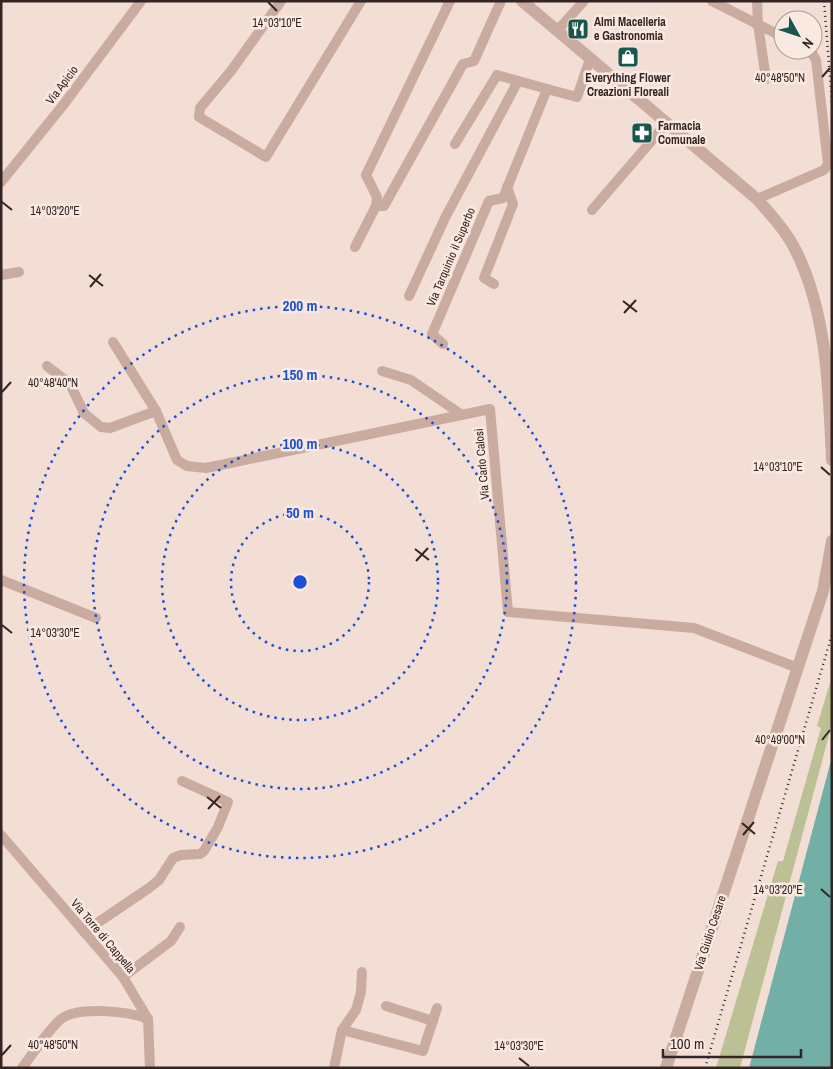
<svg xmlns="http://www.w3.org/2000/svg" width="833" height="1069" font-family="'Archivo Narrow',sans-serif">
  <style>
    .green { fill: #bbc194 }
    .water { fill: #72b0a7 }
    .lines { fill: none; stroke-linecap: round; stroke-linejoin: round }
    .minor { stroke: #caaba0; stroke-width: 10 }
    .tertiary { stroke: #caaba0; stroke-width: 12 }
    .rail { stroke: #332524; stroke-width: 2.5; stroke-dasharray: 1 4; stroke-linecap: butt }
    .ticks { fill: none; stroke: #332524; stroke-width: 2 }
    .ring { fill: none; stroke: #1d4ed8; stroke-width: 2.5; stroke-dasharray: 2.5 5 }
    .labels { text-anchor: middle; dominant-baseline: central; stroke-width: 5; stroke-linejoin: round; paint-order: stroke }
    .poi-label { font-size: 12px; font-weight: bold; fill: #332524; stroke: #fae9e0; text-anchor: start }
    .street-label { font-size: 12px; fill: #332524; stroke: #fae9e0 }
    .ticks-label { font-size: 12px; text-anchor: middle; fill: #332524; stroke: #fae9e0; stroke-width: 5; stroke-linejoin: round; paint-order: stroke }
    .centre { fill: #1d4ed8; stroke: #fae9e0; stroke-width: 2.5 }
    .ring-label { font-size: 15px; text-anchor: middle; font-weight: bold; fill: #1d4ed8; stroke: #fae9e0; stroke-width: 5; stroke-linejoin: round; paint-order: stroke }
  </style>
  <rect width="100%" height="100%" fill="#f2ded4"/>
  <polygon class="green" points="832,676 832,724 740,1068 716,1068 778,861 783,861 821,728 817,726"/>
  <polygon class="water" points="832,757 832,1068 749,1068"/>
  <g class="lines">
    <g class="minor">
      <polyline points="281,1 231,71 200,108 199,117 266,157 361,1"/>
      <polyline points="712,1 783,37"/>
      <polyline points="757,1 758,24 766,79"/>
      <polyline points="557,31 584,1"/>
      <polyline points="455,144 497,75 547,89"/>
      <polyline points="1,182 64,104 141,1"/>
      <polyline points="757,199 824,170 828,164 816,60 812,53 807,50"/>
      <polyline points="376,206 377,197 366,175 450,1"/>
      <polyline points="592,210 666,124"/>
      <polyline points="355,247 376,206 384,206 463,64 474,61 501,1"/>
      <polyline points="1,275 19,272"/>
      <polyline points="494,284 484,278 513,204 507,187"/>
      <polyline points="409,296 445,218 518,81"/>
      <polyline points="113,342 156,411 177,460 187,466 206,468 490,409 508,612 694,628 798,668"/>
      <polyline points="443,344 432,334 436,325 489,201 503,198 547,89 577,97 590,59"/>
      <polyline points="47,366 70,384 84,413 101,427 110,428 156,411"/>
      <polyline points="382,371 411,380 462,415"/>
      <polyline points="1,580 96,618"/>
      <polyline points="1,835 123,977 148,1019 150,1068"/>
      <polyline points="84,932 149,888 159,880 173,858 181,855 200,854 204,851 218,827 228,802 182,781"/>
      <polyline points="123,977 171,941 180,927"/>
      <polyline points="386,1006 433,1021"/>
      <polyline points="342,1030 423,1051 437,1008"/>
      <path d="M22 1068C33 1054 48 1030 61 1019 78 1006 128 1011 148 1019"/>
      <polyline points="334,1068 342,1030 356,1010 361,992 362,972"/>
    </g>
    <g class="tertiary">
      <path d="M522 1 757 199C771 215 786 231 796 251 827 313 829 391 832 460"/>
      <polyline points="666,1068 823,591 832,541"/>
    </g>
    <g class="rail">
      <polyline points="824,1 832,103"/>
      <polyline points="705,1068 832,634"/>
    </g>
  </g>
  <path class="ticks" d="M268 2 277 11M822 77 830 68M2 202 12 210M89 275 103 286M90 287 101 274M623 301 637 312M624 313 636 300M2 392 11 382M821 467 830 475M415 549 429 560M416 561 428 548M2 625 12 633M822 740 830 730M207 797 221 808M208 809 220 796M742 823 755 834M743 835 754 822M821 889 830 897M2 1055 11 1045M519 1058 529 1066"/>
  <g class="ring">
    <circle cx="300" cy="582" r="69"/>
    <circle cx="300" cy="582" r="138"/>
    <circle cx="300" cy="582" r="207"/>
    <circle cx="300" cy="582" r="276"/>
  </g>
  <defs>
    <g id="restaurant-square" transform="scale(1.125)"><rect x="-9" y="-9" width="18" height="18" rx="4" fill="#17574e" stroke="#fae9e0"/><path d="M-5-6h1v4h1v-4h1v4h1v-4h1v5L-1.5 .5V6h-2V.5L-5-1ZM5-6V6H3V1.5H1.5Q1.5-4 5-6Z" fill="#fff"/></g>
    <g id="shop-square" transform="scale(1.125)"><rect x="-9" y="-9" width="18" height="18" rx="4" fill="#17574e" stroke="#fae9e0"/><path d="M-5-2.5h2.3a2.7 3.5 0 0 1 5.4 0H5L5.5 6h-11ZM-1.5-2.5h3a1.5 2.3 0 0 0-3 0Z" fill="#fff"/></g>
    <g id="pharmacy-square" transform="scale(1.125)"><rect x="-9" y="-9" width="18" height="18" rx="4" fill="#17574e" stroke="#fae9e0"/><path d="M-2-6h4v4h4v4h-4v4h-4v-4h-4v-4h4Z" fill="#fff"/></g>
  </defs>
  <g fill-rule="evenodd">
    <use href="#restaurant-square" x="578" y="29"/>
    <use href="#shop-square" x="628" y="57"/>
    <use href="#pharmacy-square" x="642" y="133"/>
  </g>
  <g class="labels">
    <g class="poi-label">
      <text x="594" y="22">Almi Macelleria<tspan x="594" dy="14">e Gastronomia</tspan></text>
      <text x="628" y="78" text-anchor="middle">Everything Flower<tspan x="628" dy="14">Creazioni Floreali</tspan></text>
      <text x="658" y="126">Farmacia<tspan x="658" dy="14">Comunale</tspan></text>
    </g>
    <g class="street-label">
      <text transform="translate(62 85) rotate(-53)">Via Apicio</text>
      <text transform="translate(451 257) rotate(-67)">Via Tarquinio il Superbo</text>
      <text transform="translate(482 464) rotate(-95)">Via Carlo Calosi</text>
      <text transform="translate(710 933) rotate(-72)">Via Giulio Cesare</text>
      <text transform="translate(103 936) rotate(50)">Via Torre di Cappella</text>
    </g>
  </g>
  <g class="ticks-label">
    <text x="277" y="27">14°03'10"E</text>
    <text x="780" y="82">40°48'50"N</text>
    <text x="55" y="215">14°03'20"E</text>
    <text x="53" y="387">40°48'40"N</text>
    <text x="778" y="471">14°03'10"E</text>
    <text x="55" y="637">14°03'30"E</text>
    <text x="780" y="744">40°49'00"N</text>
    <text x="778" y="894">14°03'20"E</text>
    <text x="53" y="1049">40°48'50"N</text>
    <text x="519" y="1050">14°03'30"E</text>
  </g>
  <circle cx="300" cy="582" r="8" class="centre"/>
  <g class="ring-label">
    <text x="300" y="311">200 m</text>
    <text x="300" y="380">150 m</text>
    <text x="300" y="449">100 m</text>
    <text x="300" y="518">50 m</text>
  </g>
  <rect width="833" height="1069" fill="none" stroke="#332524" stroke-width="5"/>
  <g transform="translate(798 35) rotate(130)"><circle r="24" fill="#fae9e0" stroke="#aa9b95"/>
  <path d="M0-4L9 19L0 12L-9 19Z" fill="#17574e"/>
  <text y="-8" font-size="14" font-weight="bold" text-anchor="middle" fill="#332524">N</text>
  </g>
  <path d="M663 1049v8h138v-8" fill="none" stroke="#332524" stroke-width="2.5"/>
  <text x="670" y="1049" font-size="15" fill="#332524" stroke="#fae9e0" stroke-width="4" paint-order="stroke">100 m</text>
</svg>
